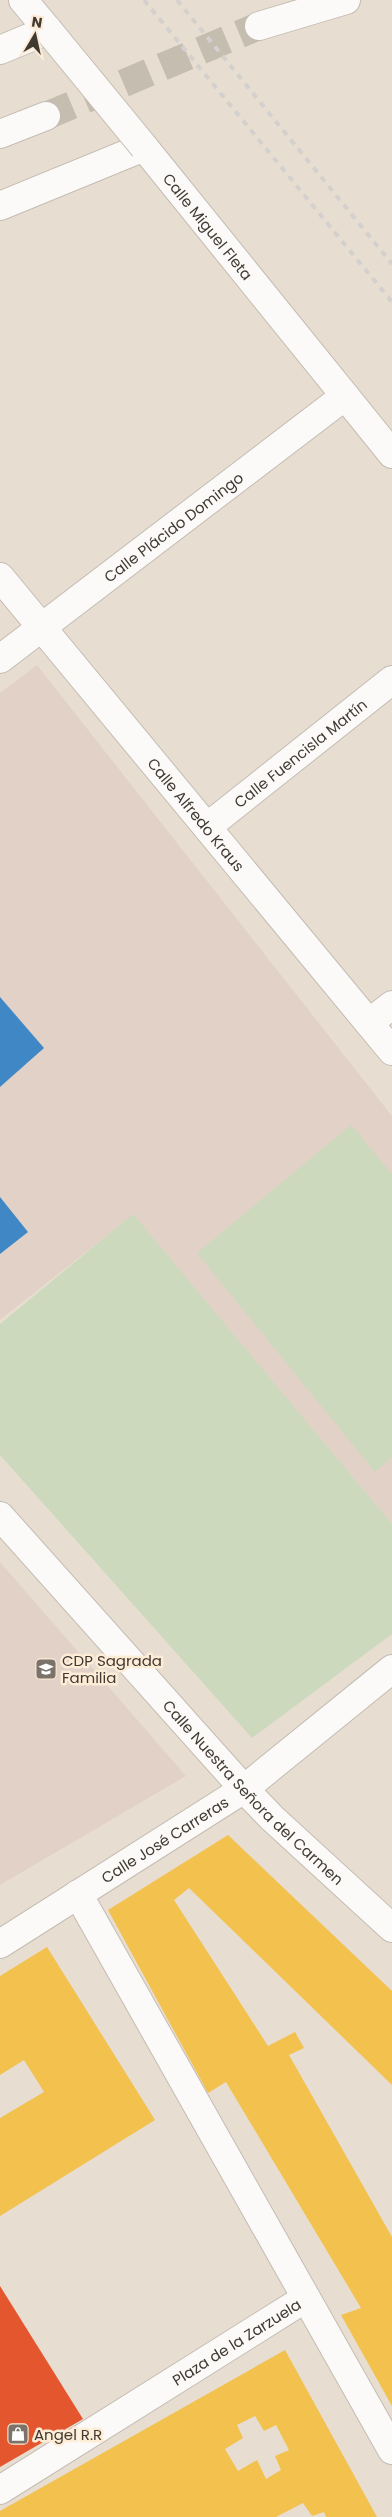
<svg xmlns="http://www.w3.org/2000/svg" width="392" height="2517" font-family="Poppins,sans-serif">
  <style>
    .education { fill: #e2d1c7 }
    .green { fill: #cdd9bd }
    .homes { fill: #f2c14e; fill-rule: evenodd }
    .shops { fill: #e4572e }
    .schools { fill: #3f88c5 }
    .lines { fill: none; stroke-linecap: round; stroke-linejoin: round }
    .tertiary-tunnel { stroke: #c6bdb1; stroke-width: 28; stroke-dasharray: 28 14; stroke-linecap: butt }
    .pedestrian-casing { stroke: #c4bcb3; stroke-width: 30 }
    .minor-casing { stroke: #c4bcb3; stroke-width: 30 }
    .tertiary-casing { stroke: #c4bcb3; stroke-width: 30 }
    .pedestrian { stroke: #fbfaf8; stroke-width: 28 }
    .minor { stroke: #fbfaf8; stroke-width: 28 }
    .tertiary { stroke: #fbfaf8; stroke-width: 28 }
    .rail { stroke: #d3d0cd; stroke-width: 4; stroke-dasharray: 6 6; stroke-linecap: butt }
    .tertiary-bridge-casing { stroke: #c4bcb3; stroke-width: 30; stroke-linecap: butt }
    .tertiary-bridge { stroke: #fbfaf8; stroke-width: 28 }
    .labels { text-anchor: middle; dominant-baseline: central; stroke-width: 5; stroke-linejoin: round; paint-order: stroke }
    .street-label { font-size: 15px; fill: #413a32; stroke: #fdecd6 }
    .poi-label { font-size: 15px; fill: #413a32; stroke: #fdecd6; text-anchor: start }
  </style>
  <rect width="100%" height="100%" fill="#e7ded1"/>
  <g class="education">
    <polygon points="37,665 392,1116 392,1524 133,1215 0,1320 0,693"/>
    <polygon points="0,1562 186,1776 0,1885"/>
  </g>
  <g class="green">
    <polygon points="351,1125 392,1174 392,1457 375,1472 197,1253"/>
    <polygon points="133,1214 392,1524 392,1634 252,1738 0,1455 0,1324"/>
  </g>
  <g class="homes">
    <polygon points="228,1835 392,1991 392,2085 189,1888 174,1900 268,2046 295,2032 304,2048 289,2055 392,2237 392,2406 341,2315 361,2308 226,2082 208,2093 108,1910"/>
    <polygon points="47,1947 155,2120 0,2216 0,2118 44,2092 24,2060 0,2075 0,1976"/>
    <path d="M285 2350 377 2517H326L324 2512 312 2516 303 2503 276 2517H0V2511ZM255 2416 264 2431 276 2425 289 2450 275 2456 281 2470 266 2479 257 2460 238 2471 225 2449 243 2438 237 2425Z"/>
  </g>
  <polygon class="shops" points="0,2286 83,2419 0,2467"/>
  <g class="schools">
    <polygon points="0,997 44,1048 0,1087"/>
    <polygon points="0,1197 28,1232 0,1254"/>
  </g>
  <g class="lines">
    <polyline class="tertiary-tunnel" points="46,116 259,26"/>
    <g class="pedestrian-casing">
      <g id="pedestrian">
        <path id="s1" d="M0 2490 306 2298"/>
      </g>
    </g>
    <g class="minor-casing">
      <g id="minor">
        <polyline points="0,50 48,30"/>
        <polyline points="0,206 144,147"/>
        <path id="s2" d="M0 577 392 1051"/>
        <path id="s3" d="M0 659 345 396"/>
        <path id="s4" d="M207 827 392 680"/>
        <polyline points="369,1023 392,1005"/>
        <polyline points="78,1894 392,2450"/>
        <path id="s5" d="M0 1944 244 1789 392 1669"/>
      </g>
    </g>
    <g class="tertiary-casing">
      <g id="tertiary">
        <polyline points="23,0 48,30"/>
        <polyline points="259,26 346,0"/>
        <polyline points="0,134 46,116"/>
        <path id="s6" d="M144 147 392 454"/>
        <path id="s7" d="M0 1516 244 1789 272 1818 392 1928"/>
      </g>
    </g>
    <use href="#pedestrian" class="pedestrian"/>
    <use href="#minor" class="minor"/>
    <use href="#tertiary" class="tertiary"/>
    <g class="rail">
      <polyline points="144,0 392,302"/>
      <polyline points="177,0 392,264"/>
    </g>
    <g class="tertiary-bridge-casing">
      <polyline id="tertiary-bridge" points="48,30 144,147"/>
    </g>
    <use href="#tertiary-bridge" class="tertiary-bridge"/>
  </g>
  <defs>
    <g id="school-square" transform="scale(1.125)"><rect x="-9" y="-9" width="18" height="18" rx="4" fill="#7b736a" stroke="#fdecd6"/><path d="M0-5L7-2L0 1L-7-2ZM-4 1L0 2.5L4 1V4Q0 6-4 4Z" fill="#fff"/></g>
    <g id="shop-square" transform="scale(1.125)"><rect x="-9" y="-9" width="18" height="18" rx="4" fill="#7b736a" stroke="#fdecd6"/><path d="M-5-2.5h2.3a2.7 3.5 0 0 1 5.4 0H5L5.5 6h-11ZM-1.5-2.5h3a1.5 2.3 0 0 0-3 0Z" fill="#fff"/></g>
  </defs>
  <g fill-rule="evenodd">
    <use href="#school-square" x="46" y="1669"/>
    <use href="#shop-square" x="18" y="2434"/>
  </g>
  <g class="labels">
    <g class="street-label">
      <text stroke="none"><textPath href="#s6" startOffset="102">Calle Miguel Fleta</textPath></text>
      <text stroke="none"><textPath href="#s3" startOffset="218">Calle Plácido Domingo</textPath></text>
      <text stroke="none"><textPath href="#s4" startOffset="119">Calle Fuencisla Martín</textPath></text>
      <text stroke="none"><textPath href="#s2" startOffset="308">Calle Alfredo Kraus</textPath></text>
      <text stroke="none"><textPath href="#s7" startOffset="375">Calle Nuestra Señora del Carmen</textPath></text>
      <text stroke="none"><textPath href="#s5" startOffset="195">Calle José Carreras</textPath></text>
      <text stroke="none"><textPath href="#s1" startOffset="279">Plaza de la Zarzuela</textPath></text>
    </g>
    <g class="poi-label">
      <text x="62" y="1660">CDP Sagrada<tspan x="62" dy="17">Familia</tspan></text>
      <text x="34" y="2434">Angel R.R</text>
    </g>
  </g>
  <g transform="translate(35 35) rotate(9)" stroke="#fdecd6" stroke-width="4" paint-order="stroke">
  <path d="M0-4L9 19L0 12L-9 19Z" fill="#413a32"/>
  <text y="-8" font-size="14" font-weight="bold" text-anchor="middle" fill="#413a32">N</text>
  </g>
</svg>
